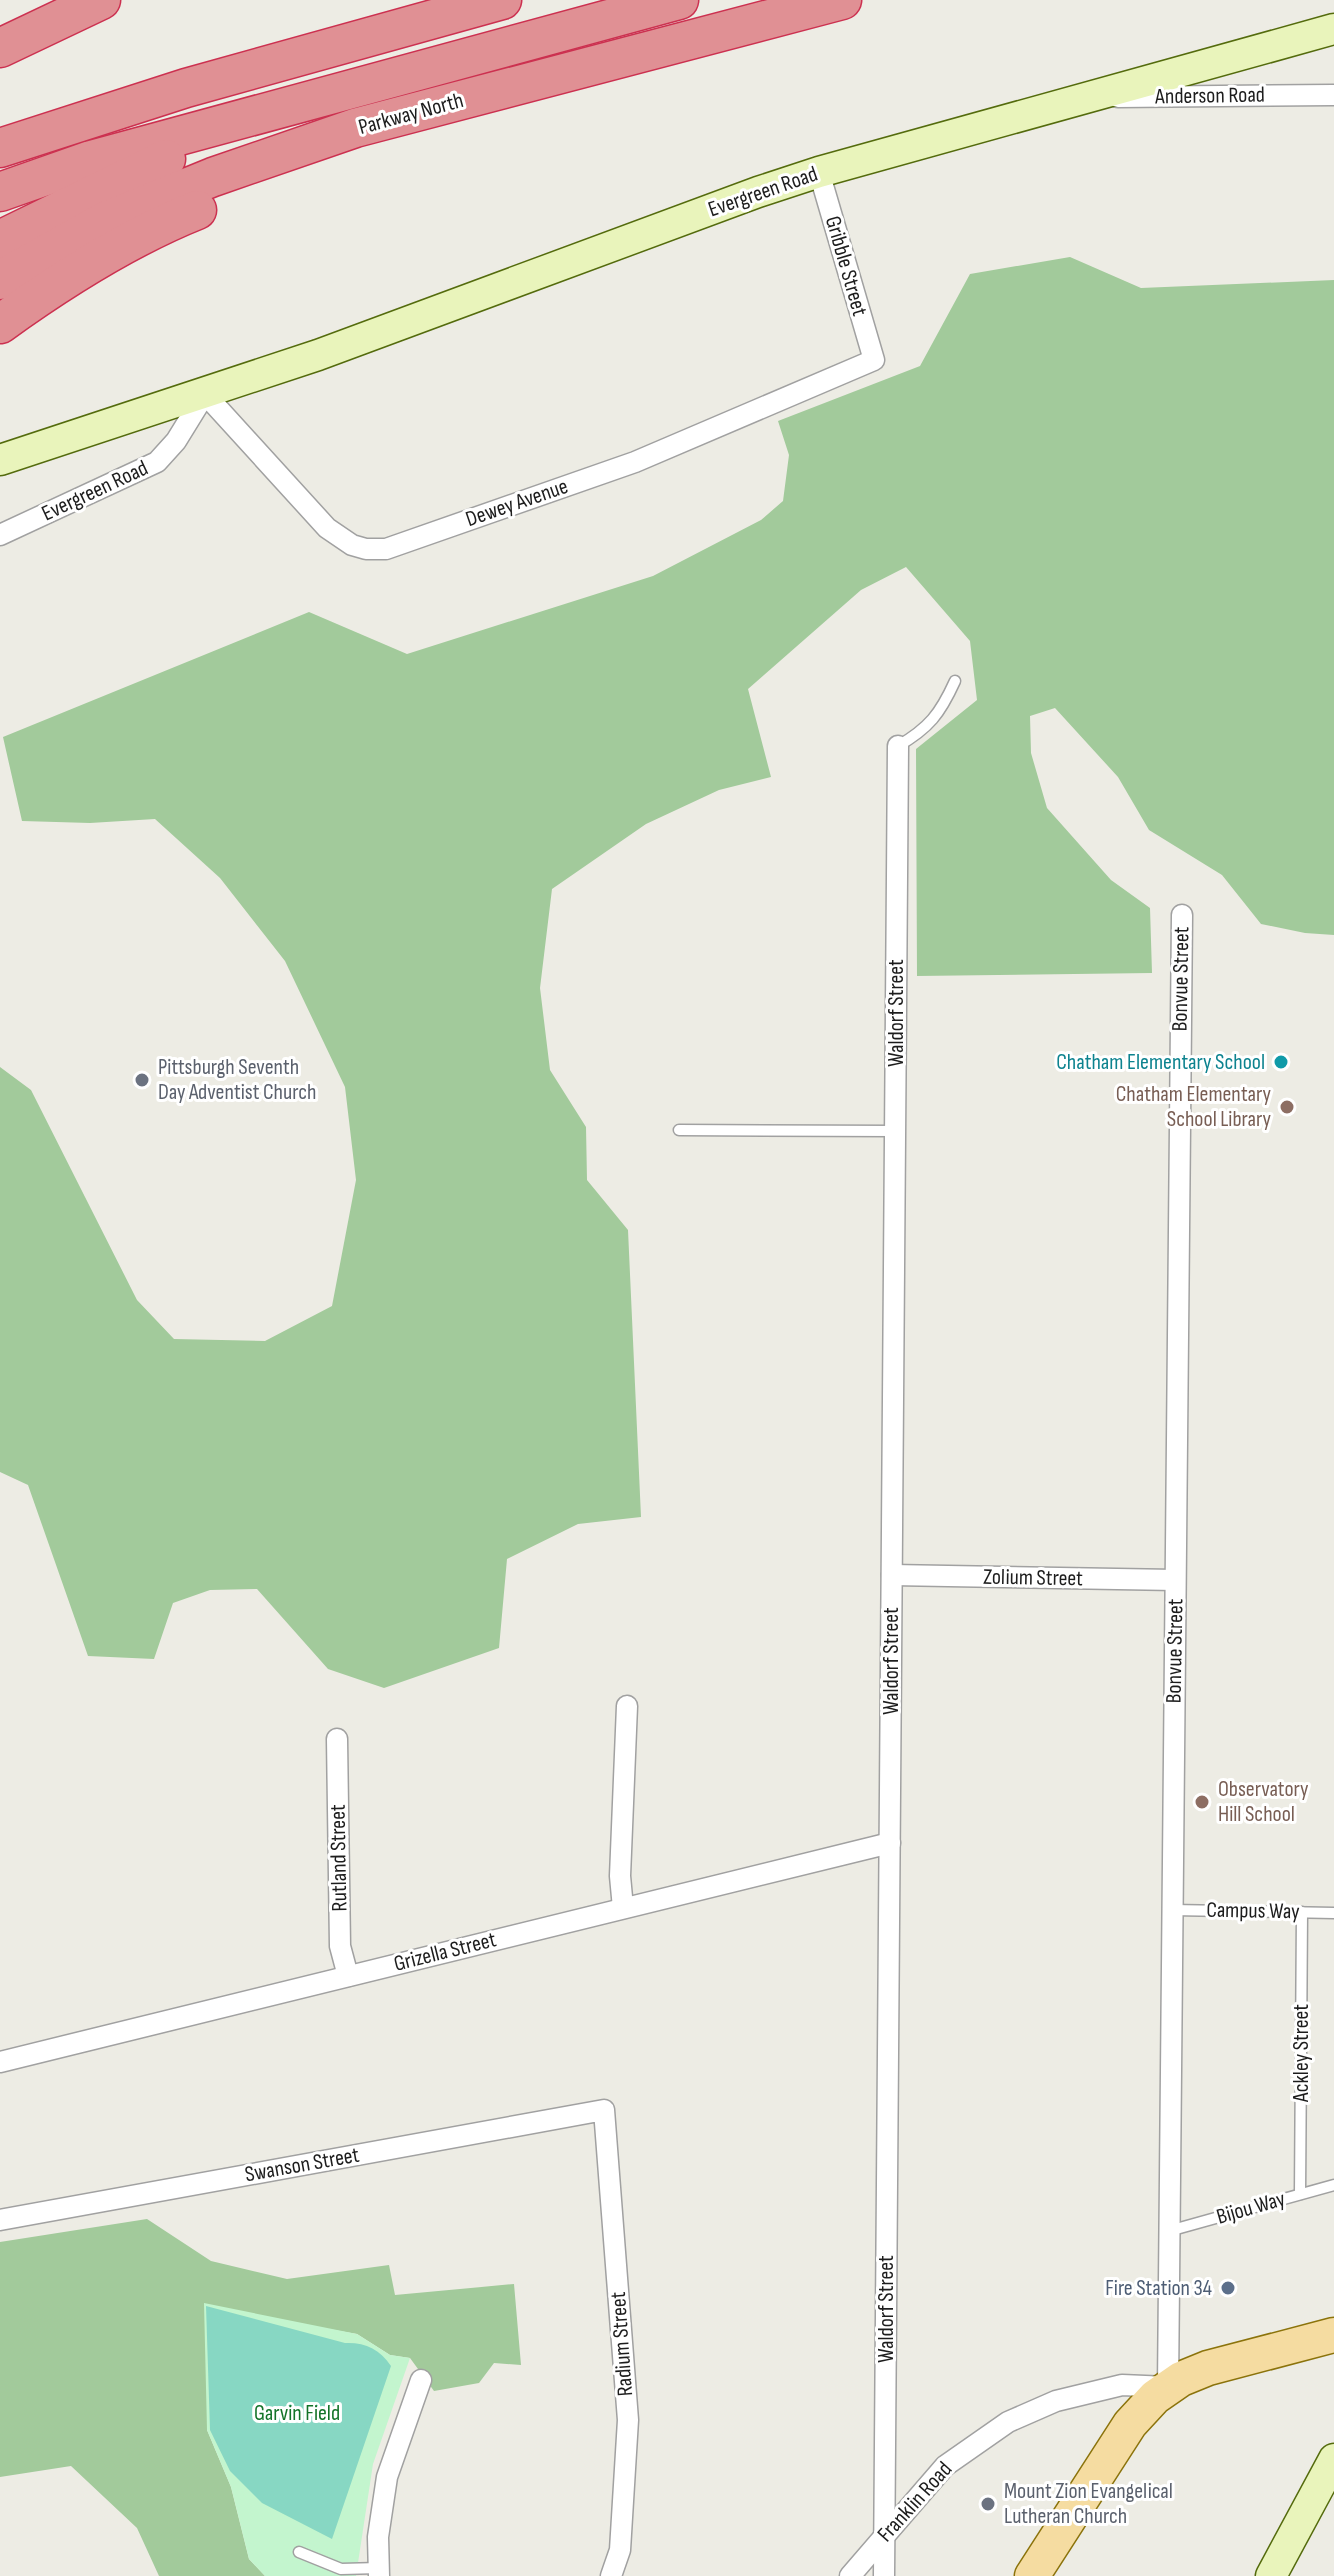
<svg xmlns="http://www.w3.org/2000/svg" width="1334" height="2576" font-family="'Sofia Sans Condensed',sans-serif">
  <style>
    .forest { fill: #a2ca9b }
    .park { fill: #c3f5ce }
    .pitch { fill: #87d7c3 }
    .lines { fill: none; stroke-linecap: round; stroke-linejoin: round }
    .lane-casing { stroke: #a1a1a1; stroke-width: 13 }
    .street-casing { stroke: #a1a1a1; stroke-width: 23 }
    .secondary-casing { stroke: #546b0d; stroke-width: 33 }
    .primary-casing { stroke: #8b730b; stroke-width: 37 }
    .highway-casing { stroke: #cc3150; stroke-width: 41 }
    .lane { stroke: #fff; stroke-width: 10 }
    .street { stroke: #fff; stroke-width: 20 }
    .secondary { stroke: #e9f4bb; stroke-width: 30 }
    .primary { stroke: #f5dca1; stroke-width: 34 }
    .highway { stroke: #e09094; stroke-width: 38 }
    .culture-dot { fill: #0f9aa8; stroke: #fff; stroke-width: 3 }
    .worship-dot { fill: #6b7280; stroke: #fff; stroke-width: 3 }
    .education-dot { fill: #8d6e63; stroke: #fff; stroke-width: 3 }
    .service-dot { fill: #5c6f8a; stroke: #fff; stroke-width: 3 }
    .labels { text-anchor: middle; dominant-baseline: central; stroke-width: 6; stroke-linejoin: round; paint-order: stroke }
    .street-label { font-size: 22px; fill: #1d1d1d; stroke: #fff }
    .culture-label { font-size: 22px; fill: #0d838f; stroke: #fff; text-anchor: end }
    .worship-label { font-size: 22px; fill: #5b616d; stroke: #fff; text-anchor: start }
    .education-label { font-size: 22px; fill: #785e54; stroke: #fff; text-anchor: end }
    .service-label { font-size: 22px; fill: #4e5e75; stroke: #fff; text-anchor: end }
    .park-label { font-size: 22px; fill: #137328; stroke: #fff }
  </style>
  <rect width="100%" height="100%" fill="#edece4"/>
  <g class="forest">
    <polygon points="1070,257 1141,288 1334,280 1334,935 1305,933 1261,924 1222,875 1149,830 1118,777 1055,708 1030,716 1031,753 1047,808 1111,880 1150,908 1152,973 917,976 916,749 977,700 970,641 906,567 861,590 748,689 771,777 719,790 646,824 552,889 540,988 550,1070 586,1127 587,1180 628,1230 641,1517 578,1524 507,1559 499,1648 384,1688 328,1669 257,1589 210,1590 173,1603 154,1659 88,1656 28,1485 0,1472 0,1067 31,1090 137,1300 174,1339 265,1341 332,1306 356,1180 345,1087 285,961 220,878 155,819 90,823 22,821 3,737 309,612 407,654 653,576 761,520 783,501 789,455 778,421 920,366 970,274"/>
    <polygon points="147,2219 211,2261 287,2279 389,2265 395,2295 514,2284 521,2365 494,2363 479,2383 434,2391 410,2358 390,2355 357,2334 311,2326 207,2430 231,2487 249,2559 265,2576 159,2576 137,2528 71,2466 0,2477 0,2242"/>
  </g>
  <polygon class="park" points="204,2303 357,2334 390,2355 410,2358 373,2464 356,2576 265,2576 249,2559 231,2487 207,2430"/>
  <path class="pitch" d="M206 2306 345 2343C364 2342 380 2349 391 2366L332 2539 262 2503 230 2471 210 2430Z"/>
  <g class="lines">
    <g class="lane-casing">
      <g id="lane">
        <path d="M898 746C929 728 940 714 955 681"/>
        <polyline points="679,1130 895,1131"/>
        <polyline points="1172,1910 1334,1913"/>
        <polyline points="1300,2194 1302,1912"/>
        <polyline points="1169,2231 1334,2185"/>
        <polyline points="299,2552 341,2569 379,2568"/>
      </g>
    </g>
    <g class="street-casing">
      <g id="street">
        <polyline points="1118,97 1334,95"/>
        <polyline points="0,535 157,462 176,441 205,394 327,528 352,545 366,549 386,549 635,462 874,360 819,172"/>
        <polyline points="892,1575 1175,1580"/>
        <polyline points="337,1739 340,1946 348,1976"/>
        <polyline points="623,1908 620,1876 627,1706"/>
        <polyline points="0,2062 890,1843"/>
        <polyline points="0,2220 604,2110 628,2420 620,2550 611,2576"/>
        <polyline points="379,2576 378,2537 387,2477 421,2380"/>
        <polyline points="850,2576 945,2466 1008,2422 1056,2401 1122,2385 1168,2387 1182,915"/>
        <polyline points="884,2576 898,746"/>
      </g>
    </g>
    <g class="secondary-casing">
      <g id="secondary">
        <polyline points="0,460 318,355 758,192 819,172 1334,29"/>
        <polyline points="1271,2576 1334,2459"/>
      </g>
    </g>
    <g class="primary-casing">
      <polyline id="primary" points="1032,2576 1130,2424 1155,2397 1181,2379 1208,2368 1334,2335"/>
    </g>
    <g class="highway-casing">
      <g id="highway">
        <polyline points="0,48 101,0"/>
        <polyline points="0,148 186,88 502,0"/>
        <polyline points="0,192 91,160 679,0"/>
        <polyline points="0,240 166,159"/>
        <polyline points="0,280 105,221 213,177 355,128 842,0"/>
        <path d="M0 324C61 280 127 238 197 210"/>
      </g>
    </g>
    <use href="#lane" class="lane"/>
    <use href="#street" class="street"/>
    <use href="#secondary" class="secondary"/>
    <use href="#primary" class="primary"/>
    <use href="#highway" class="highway"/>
  </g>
  <circle class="culture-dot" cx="1281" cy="1062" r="8"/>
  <g class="worship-dot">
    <circle cx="142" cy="1080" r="8"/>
    <circle cx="988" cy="2504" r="8"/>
  </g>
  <g class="education-dot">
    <circle cx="1287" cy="1107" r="8"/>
    <circle cx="1202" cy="1802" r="8"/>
  </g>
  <circle class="service-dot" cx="1228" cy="2288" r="8"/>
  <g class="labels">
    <g class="street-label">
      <text transform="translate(1210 96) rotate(-1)">Anderson Road</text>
      <text transform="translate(411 114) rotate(-15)">Parkway North</text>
      <text transform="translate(763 192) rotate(-19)">Evergreen Road</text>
      <text transform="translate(846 266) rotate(74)">Gribble Street</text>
      <text transform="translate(95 491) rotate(-25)">Evergreen Road</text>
      <text transform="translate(517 503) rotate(-19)">Dewey Avenue</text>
      <text transform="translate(1181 979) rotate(-89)">Bonvue Street</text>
      <text transform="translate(896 1013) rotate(-90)">Waldorf Street</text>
      <text transform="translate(1033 1578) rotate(1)">Zolium Street</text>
      <text transform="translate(1175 1651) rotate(-89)">Bonvue Street</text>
      <text transform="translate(891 1661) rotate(-90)">Waldorf Street</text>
      <text transform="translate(339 1858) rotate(-91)">Rutland Street</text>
      <text transform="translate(1253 1911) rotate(1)">Campus Way</text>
      <text transform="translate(445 1952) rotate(-14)">Grizella Street</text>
      <text transform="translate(1301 2053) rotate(-90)">Ackley Street</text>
      <text transform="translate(302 2165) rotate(-10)">Swanson Street</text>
      <text transform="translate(1251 2208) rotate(-16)">Bijou Way</text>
      <text transform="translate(886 2309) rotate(-90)">Waldorf Street</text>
      <text transform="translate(622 2344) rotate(-94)">Radium Street</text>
      <text transform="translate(915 2502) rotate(-48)">Franklin Road</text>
    </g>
    <g class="culture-label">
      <text x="1265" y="1062">Chatham Elementary School</text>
    </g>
    <g class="worship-label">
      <text x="158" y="1067">Pittsburgh Seventh<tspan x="158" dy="25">Day Adventist Church</tspan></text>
      <text x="1004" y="2491">Mount Zion Evangelical<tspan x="1004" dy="25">Lutheran Church</tspan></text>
    </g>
    <g class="education-label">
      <text x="1271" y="1094">Chatham Elementary<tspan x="1271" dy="25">School Library</tspan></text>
      <text x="1218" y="1789" text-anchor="start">Observatory<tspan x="1218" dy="25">Hill School</tspan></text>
    </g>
    <g class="service-label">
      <text x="1212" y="2288">Fire Station 34</text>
    </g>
    <g class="park-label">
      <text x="297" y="2413">Garvin Field</text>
    </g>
  </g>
</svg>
